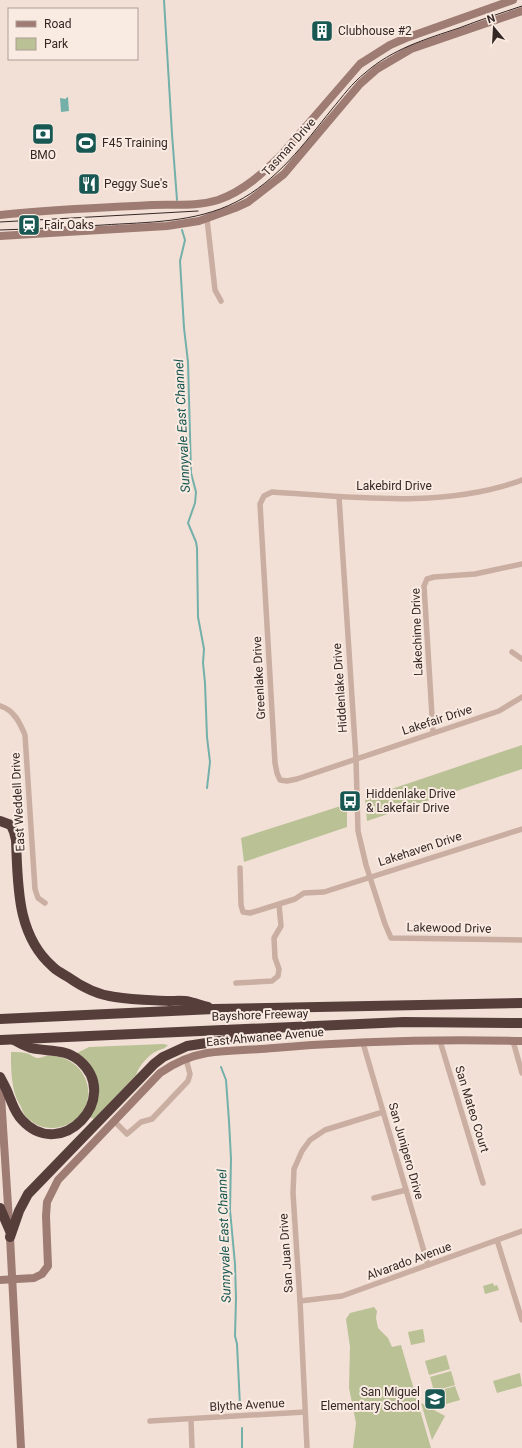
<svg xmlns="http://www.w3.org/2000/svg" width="522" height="1448" font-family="Roboto,sans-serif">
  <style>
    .green { fill: #b9c195 }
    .water { fill: #73b0aa }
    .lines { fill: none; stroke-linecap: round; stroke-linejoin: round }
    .stream { stroke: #73b0aa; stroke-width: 2 }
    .street { stroke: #caaea1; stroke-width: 5.5 }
    .secondary { stroke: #9e7c73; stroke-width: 8 }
    .highway { stroke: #563f3b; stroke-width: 10 }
    .tram { stroke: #342725; stroke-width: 1 }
    .labels { text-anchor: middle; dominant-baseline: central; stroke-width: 4; stroke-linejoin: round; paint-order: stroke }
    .poi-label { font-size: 12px; fill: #342725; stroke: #faebe2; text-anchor: start }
    .street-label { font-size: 12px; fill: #342725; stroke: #faebe2 }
    .water-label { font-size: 13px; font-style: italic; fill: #185752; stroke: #faebe2 }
  </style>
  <rect width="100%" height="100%" fill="#f2e0d6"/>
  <g class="green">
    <polygon points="522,745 522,769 367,821 365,798"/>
    <polygon points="347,804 347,827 244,862 241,838"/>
    <path d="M163 1044 168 1045C165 1049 161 1049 157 1051 148 1055 139 1066 136 1075L94 1119 91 1118V1115L97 1101 77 1053 89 1047Z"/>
    <path d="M11 1052C17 1052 23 1052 29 1054 31 1055 35 1058 37 1058 43 1058 46 1054 55 1056 68 1058 80 1066 85 1078 102 1116 50 1147 24 1114 22 1111 22 1108 20 1105 19 1103 17 1100 16 1097 11 1083 11 1067 11 1052Z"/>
    <polygon points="493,1283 494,1286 497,1285 499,1290 485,1294 483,1286"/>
    <polygon points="374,1307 377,1311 376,1318 378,1328 388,1338 392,1347 401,1345 431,1448 353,1448 356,1423 349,1388 350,1347 346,1319 350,1313"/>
    <polygon points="423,1329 425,1342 411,1345 408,1332"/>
    <polygon points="446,1355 450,1369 429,1375 425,1361"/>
    <polygon points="451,1371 455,1385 434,1391 430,1377"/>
    <polygon points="520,1373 522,1386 497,1393 493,1381"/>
    <polygon points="455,1386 460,1400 439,1406 435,1392"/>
    <polygon points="421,1403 445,1416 432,1440"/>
  </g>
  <polygon class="water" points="68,97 69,111 61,112 60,98 66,99 66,98"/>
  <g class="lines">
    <g class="stream">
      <polyline points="164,0 172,134 177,200"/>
      <polyline points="182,230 185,240 180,261 184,328 188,362 191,473 196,492 195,503 188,523 196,542 197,548 198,617 204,649 203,663 205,683 207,737 210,762 207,788"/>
      <polyline points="221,1067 226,1080 229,1121 231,1159 230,1210 235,1264 236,1298 235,1336 237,1344 240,1406"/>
      <polyline points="242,1428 242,1448"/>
    </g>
    <g class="street">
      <polyline points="207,219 215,290 221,301"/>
      <path d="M522 480C444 509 353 497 272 492L264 496 260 504 275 763 277 773 280 780 287 781 297 779 499 711 522 697"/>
      <polyline points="339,497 356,759 358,831 366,865 385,924 391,938 522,940"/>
      <polyline points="512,652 522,659"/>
      <path d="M0 706C14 710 20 723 25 735L35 889 38 898 45 903"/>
      <polyline points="433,732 424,586 427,579 434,577 475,574 522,564"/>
      <polyline points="240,868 241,905 243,912 250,913 295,899 304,893 324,892 522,829"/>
      <polyline points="236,983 272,981 278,976 279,969 275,958 274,938 281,926 279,905"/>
      <polyline points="440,1041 483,1183"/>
      <polyline points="513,1041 522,1073"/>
      <polyline points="363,1043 428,1265"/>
      <polyline points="114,1121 127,1134 141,1122 152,1119 188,1081 190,1074 186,1059"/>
      <polyline points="374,1198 406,1190"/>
      <polyline points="497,1240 522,1320"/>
      <polyline points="300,1301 342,1296 522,1231"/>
      <polyline points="191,1419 192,1448"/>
      <polyline points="150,1421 305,1412"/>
      <polyline points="307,1448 300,1301 293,1193 294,1169 302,1151 310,1140 325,1130 383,1112"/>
    </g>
    <g class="secondary">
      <path d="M0 215C50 209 101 208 152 205 174 204 196 207 218 200 244 191 263 173 282 154L360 64 390 45 406 38 513 0"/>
      <polyline points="0,236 167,226 199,221 235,208 248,202 284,174 360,84 377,69 411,49 522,11"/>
      <polyline points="0,1080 10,1237 21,1448"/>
      <path d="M0 1280 34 1278 42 1274 48 1266 46 1216 47 1202 58 1180 160 1073C174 1063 190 1056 207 1053 229 1050 252 1050 274 1048 356 1041 440 1039 522 1041"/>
    </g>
    <g class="highway">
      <path d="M0 821 11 825 14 832 16 840C18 884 16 935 53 967 57 971 63 974 68 977 82 987 97 995 115 997 133 1000 151 1000 169 1001 176 1001 184 1000 190 1002 196 1003 202 1006 208 1007"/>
      <polyline points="0,1019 214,1009 522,1003"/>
      <polyline points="0,1040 404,1022 522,1023"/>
      <path d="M0 1077C3 1083 7 1089 9 1096 13 1105 15 1113 22 1120 61 1163 122 1098 80 1061 65 1048 48 1052 31 1048 25 1046 19 1043 14 1040"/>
      <polyline points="0,1208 10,1231"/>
      <polyline points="10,1237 19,1211 28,1194 154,1064 163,1057 187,1046 226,1040 259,1032"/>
    </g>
    <g class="tram">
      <polyline points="0,222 198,211"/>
      <path d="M0 230C34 229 68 227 103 225 147 222 195 223 236 202 277 181 304 144 332 109 343 96 352 83 365 73 392 49 426 39 459 28 480 20 501 13 522 6"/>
    </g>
  </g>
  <defs>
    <g id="building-square" transform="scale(1.15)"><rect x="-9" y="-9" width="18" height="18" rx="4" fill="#185752" stroke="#faebe2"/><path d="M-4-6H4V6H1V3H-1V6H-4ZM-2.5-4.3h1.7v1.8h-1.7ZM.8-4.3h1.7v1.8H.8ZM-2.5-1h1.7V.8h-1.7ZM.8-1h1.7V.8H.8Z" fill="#fff"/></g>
    <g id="bank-square" transform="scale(1.15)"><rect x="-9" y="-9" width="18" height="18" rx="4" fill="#185752" stroke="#faebe2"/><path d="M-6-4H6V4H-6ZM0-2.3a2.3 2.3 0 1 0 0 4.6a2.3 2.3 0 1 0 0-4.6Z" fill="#fff"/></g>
    <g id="stadium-square" transform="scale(1.15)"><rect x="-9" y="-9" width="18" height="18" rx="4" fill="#185752" stroke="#faebe2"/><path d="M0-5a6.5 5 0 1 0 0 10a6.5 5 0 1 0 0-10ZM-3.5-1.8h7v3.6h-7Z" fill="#fff"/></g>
    <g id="restaurant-square" transform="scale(1.15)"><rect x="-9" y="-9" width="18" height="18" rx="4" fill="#185752" stroke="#faebe2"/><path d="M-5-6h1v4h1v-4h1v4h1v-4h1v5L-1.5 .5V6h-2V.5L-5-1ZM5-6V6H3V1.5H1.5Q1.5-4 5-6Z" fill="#fff"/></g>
    <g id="station-square" transform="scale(1.15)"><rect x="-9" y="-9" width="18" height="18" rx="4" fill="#185752" stroke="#faebe2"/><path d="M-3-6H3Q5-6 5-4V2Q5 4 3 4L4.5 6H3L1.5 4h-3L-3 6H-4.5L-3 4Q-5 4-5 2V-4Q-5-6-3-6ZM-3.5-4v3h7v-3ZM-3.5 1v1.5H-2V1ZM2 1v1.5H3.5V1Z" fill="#fff"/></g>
    <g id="bus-square" transform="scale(1.15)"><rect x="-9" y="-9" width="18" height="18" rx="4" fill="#185752" stroke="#faebe2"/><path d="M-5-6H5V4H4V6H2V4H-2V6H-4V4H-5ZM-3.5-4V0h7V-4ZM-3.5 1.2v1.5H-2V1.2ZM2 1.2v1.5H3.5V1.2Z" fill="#fff"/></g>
    <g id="school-square" transform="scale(1.15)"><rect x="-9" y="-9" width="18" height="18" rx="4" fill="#185752" stroke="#faebe2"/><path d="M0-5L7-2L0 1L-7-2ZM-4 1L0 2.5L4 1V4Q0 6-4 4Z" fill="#fff"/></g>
  </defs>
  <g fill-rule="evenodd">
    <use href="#building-square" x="322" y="31"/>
    <use href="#bank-square" x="43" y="134"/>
    <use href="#stadium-square" x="86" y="143"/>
    <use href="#restaurant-square" x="89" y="184"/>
    <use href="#station-square" x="29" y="225"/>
    <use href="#bus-square" x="350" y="801"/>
    <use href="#school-square" x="435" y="1399"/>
  </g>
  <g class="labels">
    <g class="poi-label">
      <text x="338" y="31">Clubhouse #2</text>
      <text x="102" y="143">F45 Training</text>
      <text x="43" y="155" text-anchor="middle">BMO</text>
      <text x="104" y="184">Peggy Sue's</text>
      <text x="44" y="225">Fair Oaks</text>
      <text x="366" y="794">Hiddenlake Drive<tspan x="366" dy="14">&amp; Lakefair Drive</tspan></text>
      <text x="420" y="1392" text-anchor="end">San Miguel<tspan x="420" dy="14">Elementary School</tspan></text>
    </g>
    <g class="street-label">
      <text transform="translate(289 147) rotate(-48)">Tasman Drive</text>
      <text x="394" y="486">Lakebird Drive</text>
      <text transform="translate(417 632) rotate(-92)">Lakechime Drive</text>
      <text transform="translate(259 678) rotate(-93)">Greenlake Drive</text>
      <text transform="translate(340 688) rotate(-94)">Hiddenlake Drive</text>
      <text transform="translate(437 720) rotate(-18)">Lakefair Drive</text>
      <text transform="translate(18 802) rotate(-93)">East Weddell Drive</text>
      <text transform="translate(420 849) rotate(-18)">Lakehaven Drive</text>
      <text transform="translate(449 928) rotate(1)">Lakewood Drive</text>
      <text transform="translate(260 1015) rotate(-2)">Bayshore Freeway</text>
      <text transform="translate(265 1037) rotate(-5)">East Ahwanee Avenue</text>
      <text transform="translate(472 1109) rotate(73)">San Mateo Court</text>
      <text transform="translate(406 1151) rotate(74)">San Junipero Drive</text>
      <text transform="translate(286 1253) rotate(-94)">San Juan Drive</text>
      <text transform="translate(409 1261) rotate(-20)">Alvarado Avenue</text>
      <text transform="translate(247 1405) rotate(-3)">Blythe Avenue</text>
    </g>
    <g class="water-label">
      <text transform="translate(182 426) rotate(-93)">Sunnyvale East Channel</text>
      <text transform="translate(224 1236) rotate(-92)">Sunnyvale East Channel</text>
    </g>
  </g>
  <rect x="8" y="8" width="130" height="52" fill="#faebe2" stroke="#ab9d96"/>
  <rect x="16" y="21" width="20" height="6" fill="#9e7c73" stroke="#ab9d96"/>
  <text x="44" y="28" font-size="12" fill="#342725">Road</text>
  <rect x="16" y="38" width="20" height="12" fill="#b9c195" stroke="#ab9d96"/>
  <text x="44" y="48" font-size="12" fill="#342725">Park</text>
  <g transform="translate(494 28) rotate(342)" stroke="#faebe2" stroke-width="3" paint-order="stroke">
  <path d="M0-3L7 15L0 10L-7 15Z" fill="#342725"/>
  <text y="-6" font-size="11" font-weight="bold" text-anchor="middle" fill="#342725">N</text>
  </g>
</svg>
